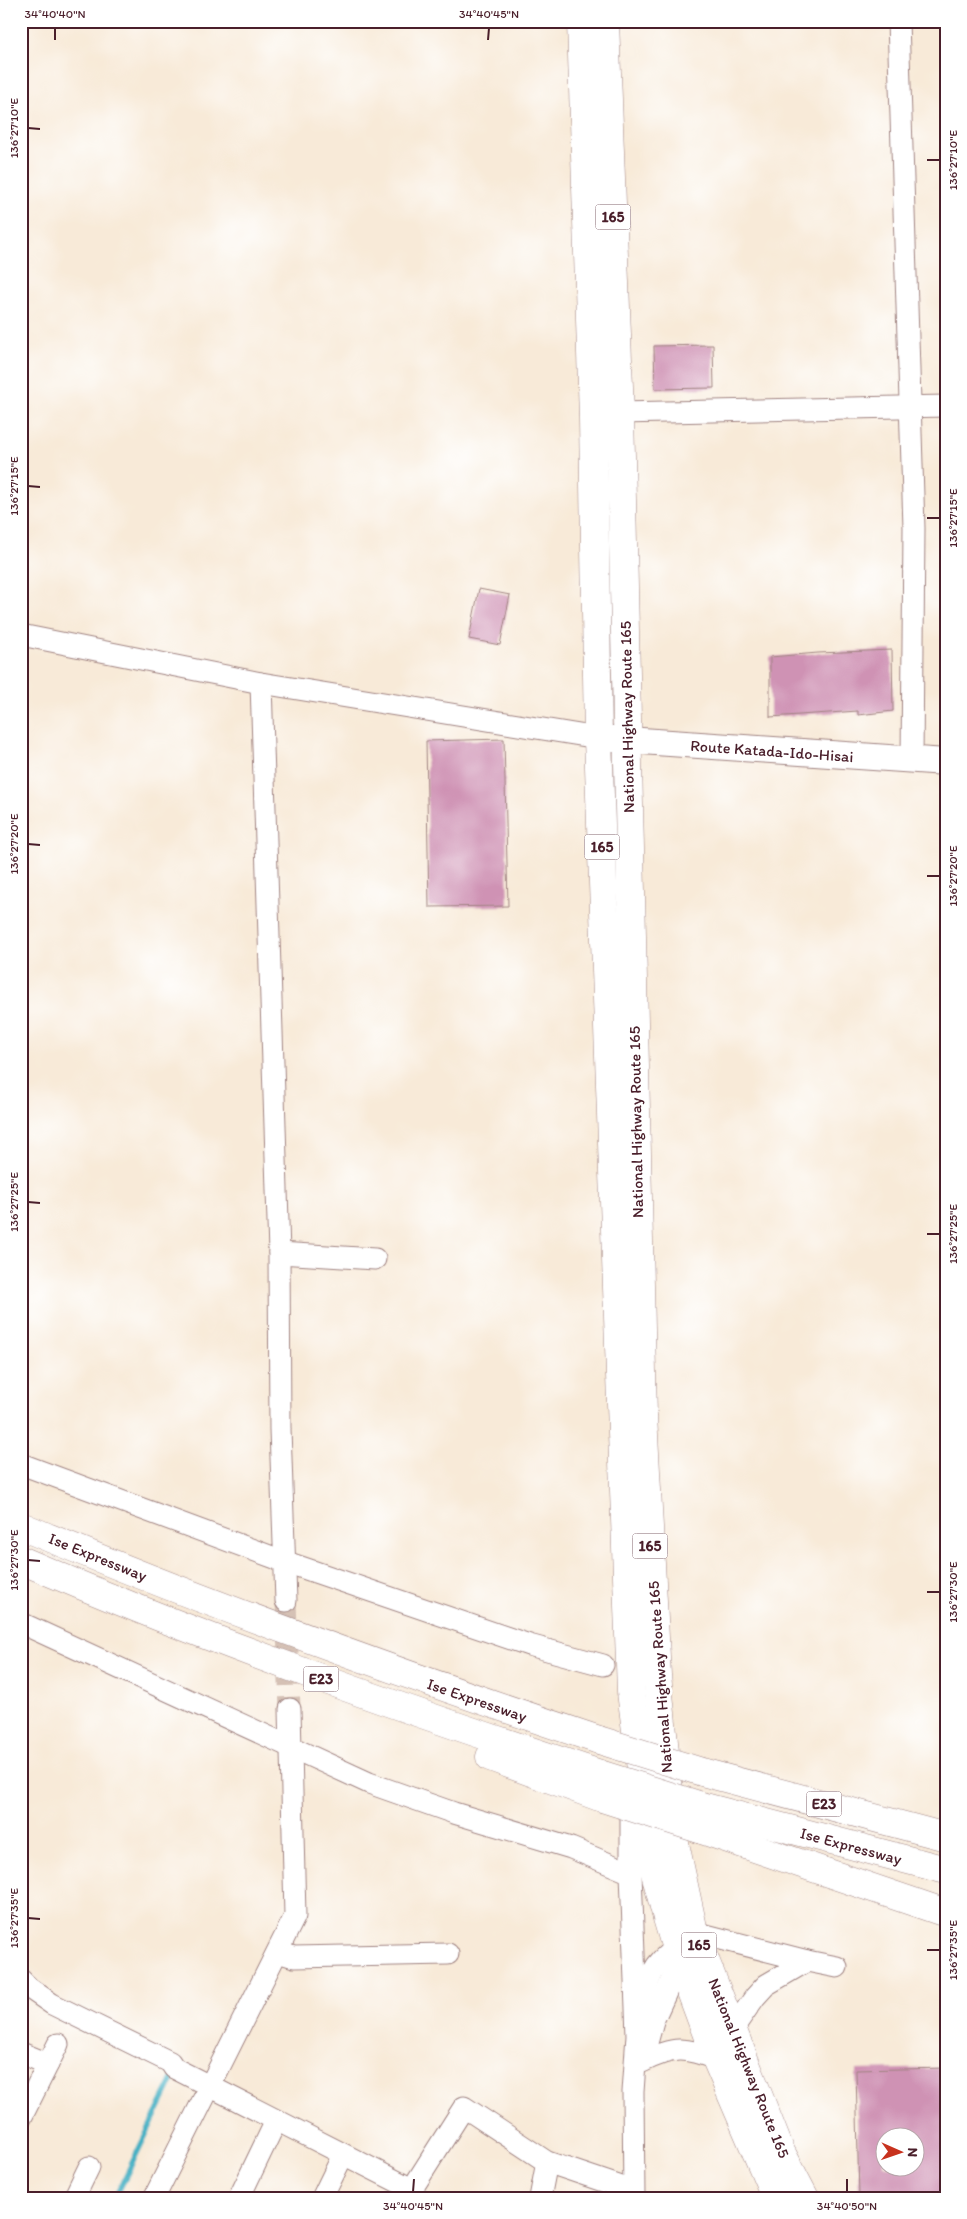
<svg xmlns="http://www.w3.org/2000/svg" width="967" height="2219" font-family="Itim,sans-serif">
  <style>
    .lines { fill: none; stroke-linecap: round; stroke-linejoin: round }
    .stream { stroke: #46b1c4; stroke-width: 5.5 }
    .building { fill: #cf92b4; fill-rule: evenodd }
    .minor-tunnel { stroke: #d5c1b5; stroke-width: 21; stroke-dasharray: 21 11; stroke-linecap: butt }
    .minor-casing { stroke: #a18482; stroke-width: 23 }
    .major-casing { stroke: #a18482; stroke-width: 28 }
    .highway-casing { stroke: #a18482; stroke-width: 29 }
    .minor { stroke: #fff; stroke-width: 21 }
    .major { stroke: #fff; stroke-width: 26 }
    .highway { stroke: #fff; stroke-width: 28 }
    .highway-bridge-casing { stroke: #a18482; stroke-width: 29; stroke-linecap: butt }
    .highway-bridge { stroke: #fff; stroke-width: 28 }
    .ticks { fill: none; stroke: #4a1f2b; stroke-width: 2 }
    .labels { text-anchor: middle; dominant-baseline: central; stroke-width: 5; stroke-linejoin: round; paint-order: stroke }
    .shield { fill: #fff; stroke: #80626b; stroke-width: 1 }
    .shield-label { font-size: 15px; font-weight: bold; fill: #4a1f2b }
    .street-label { font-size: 16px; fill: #4a1f2b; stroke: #fff }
    .neatline { fill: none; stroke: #4a1f2b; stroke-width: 2 }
    .ticks-label { font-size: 12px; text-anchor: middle; fill: #4a1f2b }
  </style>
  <rect width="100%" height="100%" fill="#fff"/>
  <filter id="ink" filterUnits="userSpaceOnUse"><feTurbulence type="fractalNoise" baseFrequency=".02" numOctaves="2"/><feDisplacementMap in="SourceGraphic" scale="10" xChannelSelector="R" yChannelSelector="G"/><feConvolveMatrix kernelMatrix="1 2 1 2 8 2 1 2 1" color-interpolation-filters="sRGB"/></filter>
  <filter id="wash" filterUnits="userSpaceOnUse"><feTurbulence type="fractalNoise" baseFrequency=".0096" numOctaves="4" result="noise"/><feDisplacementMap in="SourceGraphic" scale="20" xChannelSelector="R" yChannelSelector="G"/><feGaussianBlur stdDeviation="1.12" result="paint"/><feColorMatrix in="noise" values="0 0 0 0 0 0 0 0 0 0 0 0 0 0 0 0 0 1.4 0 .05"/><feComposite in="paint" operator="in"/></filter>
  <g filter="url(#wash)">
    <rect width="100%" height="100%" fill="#f8ead8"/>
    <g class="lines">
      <polyline class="stream" points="115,2198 175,2075"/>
    </g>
    <g id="blocks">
      <g class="building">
        <polygon points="713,345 714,388 655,389 654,346"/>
        <polygon points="479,589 510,595 500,645 469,639"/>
        <polygon points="892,650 893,711 858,715 858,711 770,717 770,657 818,653"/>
        <polygon points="504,739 508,906 429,907 426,741"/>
        <path d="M946 2068V2198H859L856 2070ZM884 2136H914V2166H884Z"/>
      </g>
    </g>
  </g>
  <g filter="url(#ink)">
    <use href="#blocks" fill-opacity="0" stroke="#a18482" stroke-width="1"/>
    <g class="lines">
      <polyline class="minor-tunnel" points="286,1601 290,1709"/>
      <g class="minor-casing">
        <g id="minor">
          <polyline points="898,21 914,528 912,760"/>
          <polyline points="620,413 946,406"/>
          <polyline points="21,635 261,683 598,738"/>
          <polyline points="261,683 279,1253 280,1429 286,1601"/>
          <polyline points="279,1253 375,1259"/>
          <polyline points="21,1464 283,1561 529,1645 603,1665"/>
          <polyline points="21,1623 369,1783 454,1813 571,1848 631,1873"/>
          <polyline points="631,1793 631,1873 637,2035 633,2092 634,2198"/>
          <polyline points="694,1932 807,1961 837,1967"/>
          <polyline points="278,1952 294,1957 448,1954"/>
          <polyline points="21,1980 29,1988 52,2004 170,2062 174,2068 412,2189 464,2107 547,2162 633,2191"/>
          <path d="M643 2003C649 1968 659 1960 687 1938"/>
          <polyline points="732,2030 755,1997 766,1985 807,1961"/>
          <polyline points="21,2053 48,2064"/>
          <polyline points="644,2054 653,2021 683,1955"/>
          <path d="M642 2062C674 2046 684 2047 716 2059"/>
          <polyline points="21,2118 58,2044"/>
          <polyline points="74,2198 89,2167"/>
          <polyline points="154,2198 295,1916 290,1709"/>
          <polyline points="239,2198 276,2121"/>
          <polyline points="322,2198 343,2155"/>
          <polyline points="540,2198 547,2162"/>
        </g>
      </g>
      <g class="major-casing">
        <polyline id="major" points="598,738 946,762"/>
      </g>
      <g class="highway-casing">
        <g id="highway">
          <polyline points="581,21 593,418 598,738 631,1692 654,1869 667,1918 680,1962 716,2059 776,2198"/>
          <polyline points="605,21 620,413 643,1416 657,1675 674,1839 694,1932 780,2150 805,2198"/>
          <path d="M21 1526C211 1606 404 1675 599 1740"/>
          <path d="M21 1560C211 1642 405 1710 600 1774"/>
          <polyline points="490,1757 602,1798"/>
          <polyline points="702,1772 946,1837"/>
          <polyline points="705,1807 946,1870"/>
          <polyline points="702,1830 946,1913"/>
        </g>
      </g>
      <use href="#minor" class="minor"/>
      <use href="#major" class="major"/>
      <use href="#highway" class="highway"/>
      <g class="highway-bridge-casing">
        <g id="highway-bridge">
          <polyline points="599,1740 702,1772"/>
          <polyline points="600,1774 705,1807"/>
          <polyline points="602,1798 702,1830"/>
        </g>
      </g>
      <use href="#highway-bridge" class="highway-bridge"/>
    </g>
  </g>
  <path class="ticks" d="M55 40V28M488 40 489 28M28 128 40 129M927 160H940M28 486 40 487M927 518H940M28 844 40 845M927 876H940M28 1202 40 1203M927 1234H940M28 1560 40 1561M927 1592H940M28 1918 40 1919M927 1950H940M413 2192 414 2179M847 2192V2179"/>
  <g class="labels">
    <g class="shield">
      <rect x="595.5" y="204.5" width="35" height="25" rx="4"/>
      <rect x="584.5" y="834.5" width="35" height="25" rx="4"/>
      <rect x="632.5" y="1533.5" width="35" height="25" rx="4"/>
      <rect x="303.5" y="1666.5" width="35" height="25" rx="4"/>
      <rect x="806.5" y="1791.5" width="35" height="25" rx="4"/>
      <rect x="681.5" y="1932.5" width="35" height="25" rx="4"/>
    </g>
    <g class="shield-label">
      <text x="613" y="217">165</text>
      <text x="602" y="847">165</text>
      <text x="650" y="1546">165</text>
      <text x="321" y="1679">E23</text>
      <text x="824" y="1804">E23</text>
      <text x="699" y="1945">165</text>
    </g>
    <g class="street-label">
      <text transform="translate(627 717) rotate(-91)">National Highway Route 165</text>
      <text transform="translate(772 751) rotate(4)">Route Katada-Ido-Hisai</text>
      <text transform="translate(636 1122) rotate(-91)">National Highway Route 165</text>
      <text transform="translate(98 1557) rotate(22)">Ise Expressway</text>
      <text transform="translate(660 1677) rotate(-94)">National Highway Route 165</text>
      <text transform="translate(477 1700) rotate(19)">Ise Expressway</text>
      <text transform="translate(851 1846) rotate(15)">Ise Expressway</text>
      <text transform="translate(749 2068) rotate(68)">National Highway Route 165</text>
    </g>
  </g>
  <rect width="967" height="2219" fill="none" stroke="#fff" stroke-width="55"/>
  <g transform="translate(900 2152) rotate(92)"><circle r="24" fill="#ffffff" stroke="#b7a5aa"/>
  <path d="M0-4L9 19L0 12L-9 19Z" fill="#c8321e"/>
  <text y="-8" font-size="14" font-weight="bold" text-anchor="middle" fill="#4a1f2b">N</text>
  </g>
  <rect x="28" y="28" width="912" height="2164" class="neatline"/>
  <g class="ticks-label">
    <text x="55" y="18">34°40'40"N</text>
    <text x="489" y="18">34°40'45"N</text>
    <text transform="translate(14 128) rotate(-90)" y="4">136°27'10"E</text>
    <text transform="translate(953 160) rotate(-90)" y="4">136°27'10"E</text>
    <text transform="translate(14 486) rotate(-90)" y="4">136°27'15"E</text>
    <text transform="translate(953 518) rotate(-90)" y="4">136°27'15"E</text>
    <text transform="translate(14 844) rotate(-90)" y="4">136°27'20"E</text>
    <text transform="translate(953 876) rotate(-90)" y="4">136°27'20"E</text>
    <text transform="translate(14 1202) rotate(-90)" y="4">136°27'25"E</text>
    <text transform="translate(953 1234) rotate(-90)" y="4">136°27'25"E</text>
    <text transform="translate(14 1560) rotate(-90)" y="4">136°27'30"E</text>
    <text transform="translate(953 1592) rotate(-90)" y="4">136°27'30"E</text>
    <text transform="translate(14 1918) rotate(-90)" y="4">136°27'35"E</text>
    <text transform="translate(953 1950) rotate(-90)" y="4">136°27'35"E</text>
    <text x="413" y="2210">34°40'45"N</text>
    <text x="847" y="2210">34°40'50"N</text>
  </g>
</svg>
